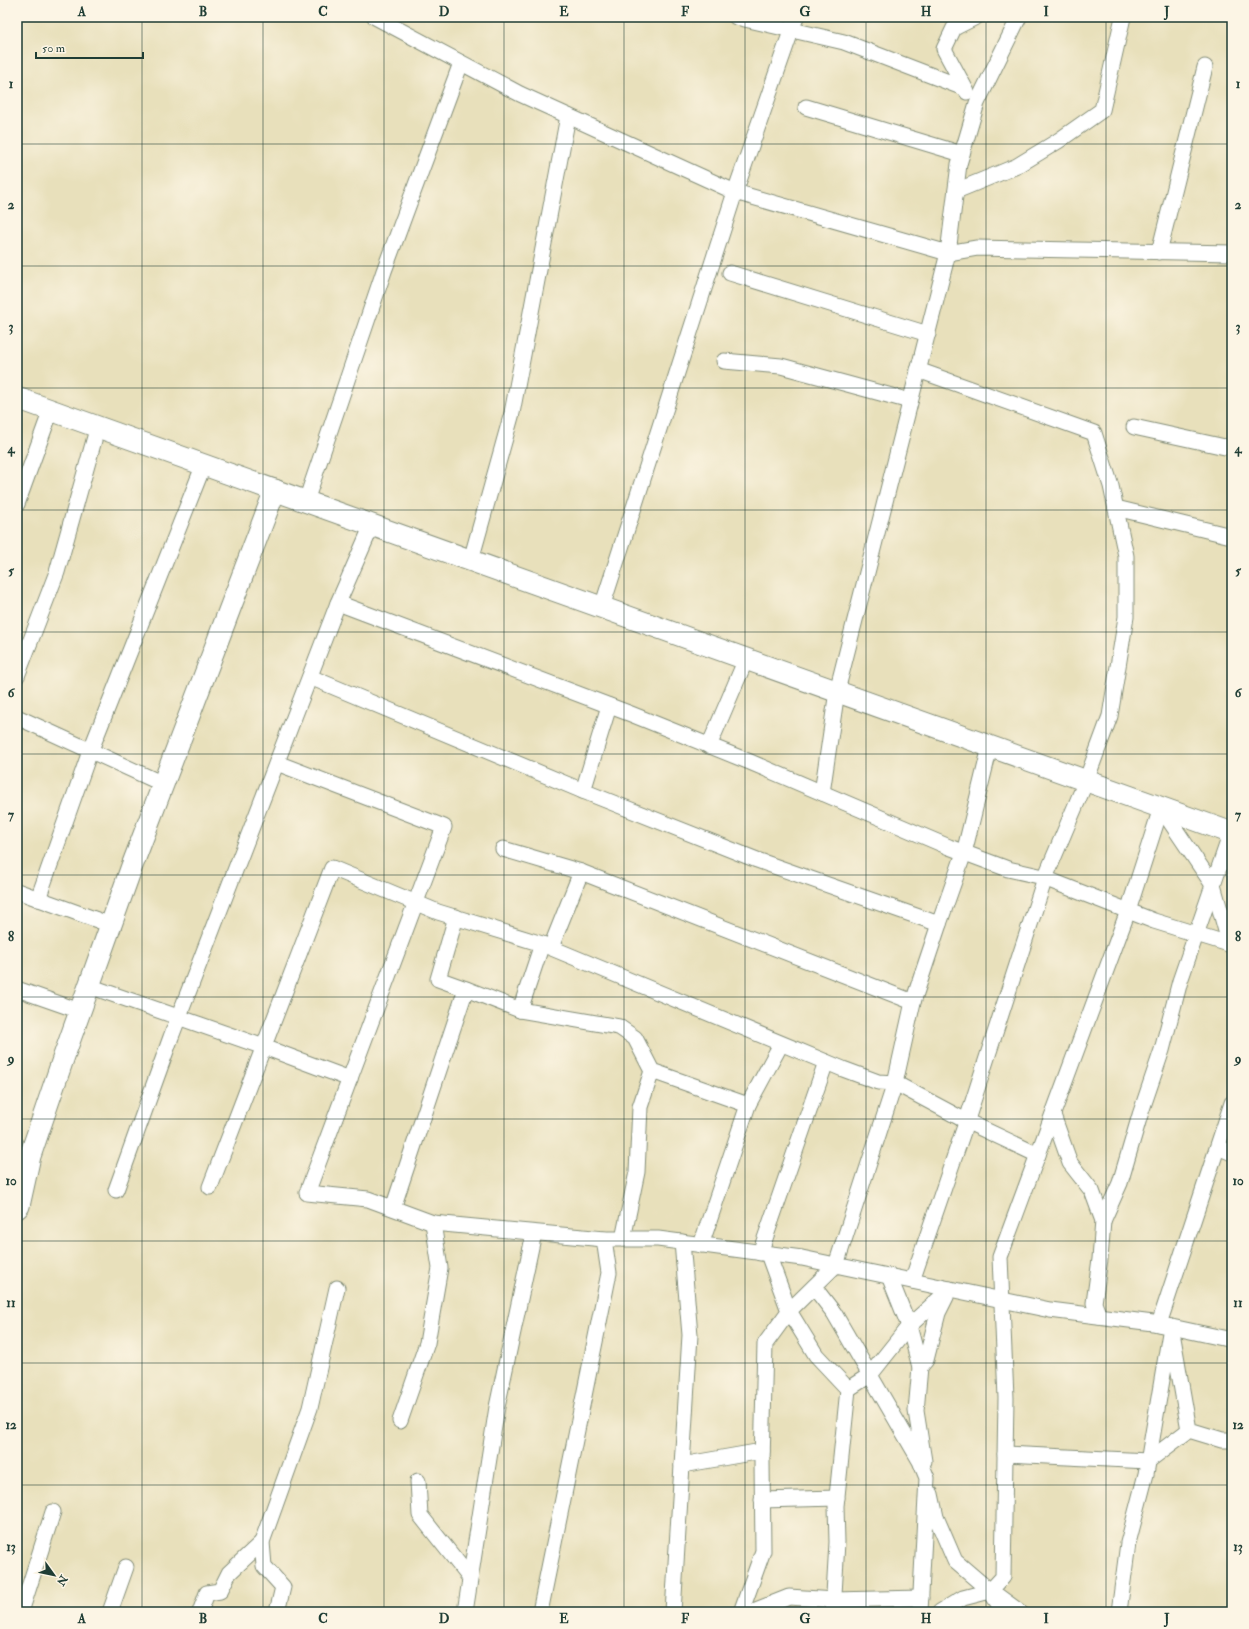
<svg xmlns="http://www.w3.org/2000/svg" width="1249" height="1629" font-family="'IM FELL Double Pica',serif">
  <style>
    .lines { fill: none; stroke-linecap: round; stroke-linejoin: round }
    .street-casing { stroke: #848e78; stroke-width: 17 }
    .secondary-casing { stroke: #848e78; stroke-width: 23 }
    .street { stroke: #fff; stroke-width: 15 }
    .secondary { stroke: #fff; stroke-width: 21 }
    .grid { fill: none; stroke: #1f3d34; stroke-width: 1; stroke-opacity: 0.55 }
    .neatline { fill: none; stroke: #1f3d34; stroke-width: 1.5 }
    .grid-label { font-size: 13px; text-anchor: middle; font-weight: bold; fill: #1f3d34 }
  </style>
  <rect width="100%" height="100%" fill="#fcf5e5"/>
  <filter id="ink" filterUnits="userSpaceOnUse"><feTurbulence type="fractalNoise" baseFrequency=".025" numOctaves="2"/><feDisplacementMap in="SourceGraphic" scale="8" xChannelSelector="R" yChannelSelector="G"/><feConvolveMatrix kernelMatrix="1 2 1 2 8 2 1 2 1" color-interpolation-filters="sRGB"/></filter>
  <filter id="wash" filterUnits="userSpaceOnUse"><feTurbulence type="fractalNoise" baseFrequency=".012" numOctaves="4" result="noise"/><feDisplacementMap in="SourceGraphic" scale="16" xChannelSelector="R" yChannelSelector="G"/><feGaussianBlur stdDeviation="0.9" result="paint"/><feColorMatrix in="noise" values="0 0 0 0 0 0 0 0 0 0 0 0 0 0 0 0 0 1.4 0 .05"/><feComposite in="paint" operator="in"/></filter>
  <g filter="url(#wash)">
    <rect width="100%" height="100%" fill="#e8e0bb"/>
  </g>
  <g filter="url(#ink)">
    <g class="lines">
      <g class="street-casing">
        <g id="street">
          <polyline points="375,17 520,94 735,192 602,607"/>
          <polyline points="736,17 844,42 964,88"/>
          <polyline points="796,17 735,192 948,253 837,691 822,793"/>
          <polyline points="1019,17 977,103 959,164 948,253 977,248 1232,253"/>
          <polyline points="967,92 944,49 954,28 976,17"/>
          <polyline points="806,107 962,154"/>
          <polyline points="956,191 1017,166 1058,141 1102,110 1123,17"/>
          <polyline points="1159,252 1205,67"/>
          <polyline points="730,273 928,334"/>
          <polyline points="724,361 781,366 910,401"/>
          <polyline points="1134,427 1225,447 1232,445"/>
          <polyline points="306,501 384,271 461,63"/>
          <polyline points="17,504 51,410"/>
          <polyline points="1116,508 1227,535 1232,534"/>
          <polyline points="372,525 338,603 631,714 750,762 949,847 1008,869 1039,876 1154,921 1232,945"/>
          <polyline points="471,560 512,413 568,116"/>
          <polyline points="17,676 57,572 98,426"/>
          <polyline points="310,677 583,791 757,860 939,924 964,853 990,747"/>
          <polyline points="17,717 163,784"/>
          <polyline points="709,746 746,659"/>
          <polyline points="277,763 444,827 307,1193 368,1199 433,1223 604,1239 658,1239 802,1258 1050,1310 1153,1323 1232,1340"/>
          <polyline points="583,791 609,706"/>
          <polyline points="1161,808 1213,885 1230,945"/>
          <polyline points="503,849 581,872 551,947"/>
          <polyline points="581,872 913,1002 939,924"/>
          <polyline points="17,891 111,925"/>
          <polyline points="38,899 88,757 204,464"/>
          <polyline points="89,986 264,1047 350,1079"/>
          <polyline points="17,989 80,1011"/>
          <polyline points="466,989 520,1010 542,944"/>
          <polyline points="520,1010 619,1027 635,1038 652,1071 748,1105 701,1245"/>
          <polyline points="748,1105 781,1044"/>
          <polyline points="1053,1115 1070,1163 1092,1191 1103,1221 1100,1259 1094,1303 1099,1316"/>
          <polyline points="1218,1147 1232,1153"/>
          <polyline points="210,1187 332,868 438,912 542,944 843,1069 878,1082 895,1083 966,1121 1038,1155"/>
          <polyline points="116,1190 171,1037 338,603"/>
          <polyline points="393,1208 466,989 438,979 456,917"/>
          <polyline points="1103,1221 1120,1183 1140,1115 1162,1050 1180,981 1231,833"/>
          <polyline points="623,1239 637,1172 640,1107 652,1071"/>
          <polyline points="760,1253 826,1062"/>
          <polyline points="889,1276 909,1326 920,1367 916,1411 924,1461"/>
          <polyline points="912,1281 965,1126 1045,878 1086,781 1110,716 1126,617 1126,556 1111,486 1094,433 918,370"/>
          <polyline points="814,1287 834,1313 870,1375 848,1389"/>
          <polyline points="1159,1324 1232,1103"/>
          <polyline points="1173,1338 1189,1430 1222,1440 1232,1440"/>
          <polyline points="920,1367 926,1360 938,1313 946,1297"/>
          <polyline points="400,1421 427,1343 440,1268 433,1223"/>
          <polyline points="1005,1454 1148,1461 1189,1430"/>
          <polyline points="682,1465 762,1451"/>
          <polyline points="418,1481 420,1515 470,1578"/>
          <polyline points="931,1494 936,1517 955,1561 990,1591 1004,1612"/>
          <polyline points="762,1500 837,1498"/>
          <polyline points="998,1596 1020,1612"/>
          <polyline points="21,1612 53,1512"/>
          <polyline points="110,1612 126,1567"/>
          <polyline points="200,1612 207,1593 220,1591 229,1573 262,1542"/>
          <polyline points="277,1612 283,1587 264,1566 262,1542 310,1408 337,1288"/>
          <polyline points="465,1612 497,1407 534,1233"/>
          <polyline points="540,1612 609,1273 604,1239"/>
          <polyline points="673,1612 690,1335 682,1242"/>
          <polyline points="741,1612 763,1551 762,1462 765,1344 789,1311 768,1254"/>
          <polyline points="751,1612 789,1597 834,1600 921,1598"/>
          <polyline points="833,1612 837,1542 836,1506 848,1389 816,1355 789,1311 836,1265 895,1083 913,1002"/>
          <polyline points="920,1612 927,1478 920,1461 870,1375 909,1326 950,1289"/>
          <polyline points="940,1612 963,1598 990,1591 1003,1577 1006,1398 1000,1257 1128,911 1161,808"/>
          <polyline points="1119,1612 1128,1543 1146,1474 1171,1327"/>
        </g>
      </g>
      <g class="secondary-casing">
        <g id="secondary">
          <polyline points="17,398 1232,833"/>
          <polyline points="17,1208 19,1206 30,1156 64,1056 132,866 275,490"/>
        </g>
      </g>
      <use href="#street" class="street"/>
      <use href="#secondary" class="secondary"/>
    </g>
  </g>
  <path class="grid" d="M142 17V1612M263 17V1612M384 17V1612M504 17V1612M624 17V1612M745 17V1612M866 17V1612M986 17V1612M1106 17V1612M17 144H1232M17 266H1232M17 388H1232M17 510H1232M17 632H1232M17 754H1232M17 875H1232M17 997H1232M17 1119H1232M17 1241H1232M17 1363H1232M17 1485H1232"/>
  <rect width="1249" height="1629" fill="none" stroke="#fcf5e5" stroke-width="44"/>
  <g transform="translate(54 1575) rotate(123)" stroke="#fcf5e5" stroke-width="3" paint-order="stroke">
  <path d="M0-3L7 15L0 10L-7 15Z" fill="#1f3d34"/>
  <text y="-6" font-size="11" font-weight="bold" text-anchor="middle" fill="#1f3d34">N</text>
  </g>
  <path d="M36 52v6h107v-6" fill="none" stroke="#1f3d34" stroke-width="2"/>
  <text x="42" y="52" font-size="12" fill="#1f3d34" stroke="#fcf5e5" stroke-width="3" paint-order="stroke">50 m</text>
  <rect x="22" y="22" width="1205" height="1585" class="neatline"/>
  <g class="grid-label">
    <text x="82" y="16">A</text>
    <text x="203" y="16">B</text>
    <text x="323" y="16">C</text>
    <text x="444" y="16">D</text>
    <text x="564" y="16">E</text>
    <text x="685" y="16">F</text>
    <text x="805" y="16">G</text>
    <text x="926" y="16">H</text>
    <text x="1046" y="16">I</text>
    <text x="1167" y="16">J</text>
    <text x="11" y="88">1</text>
    <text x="1238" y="88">1</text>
    <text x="11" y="209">2</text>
    <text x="1238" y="209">2</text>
    <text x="11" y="331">3</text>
    <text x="1238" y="331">3</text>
    <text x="11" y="453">4</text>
    <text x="1238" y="453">4</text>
    <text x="11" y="575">5</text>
    <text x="1238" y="575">5</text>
    <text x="11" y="697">6</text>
    <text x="1238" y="697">6</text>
    <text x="11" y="819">7</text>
    <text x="1238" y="819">7</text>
    <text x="11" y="941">8</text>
    <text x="1238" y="941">8</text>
    <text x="11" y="1063">9</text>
    <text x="1238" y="1063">9</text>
    <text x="11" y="1185">10</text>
    <text x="1238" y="1185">10</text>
    <text x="11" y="1307">11</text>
    <text x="1238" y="1307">11</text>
    <text x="11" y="1429">12</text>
    <text x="1238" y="1429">12</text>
    <text x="11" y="1551">13</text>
    <text x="1238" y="1551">13</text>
    <text x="82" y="1623">A</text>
    <text x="203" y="1623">B</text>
    <text x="323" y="1623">C</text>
    <text x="444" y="1623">D</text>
    <text x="564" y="1623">E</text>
    <text x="685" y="1623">F</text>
    <text x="805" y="1623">G</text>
    <text x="926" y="1623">H</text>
    <text x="1046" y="1623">I</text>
    <text x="1167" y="1623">J</text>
  </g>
</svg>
